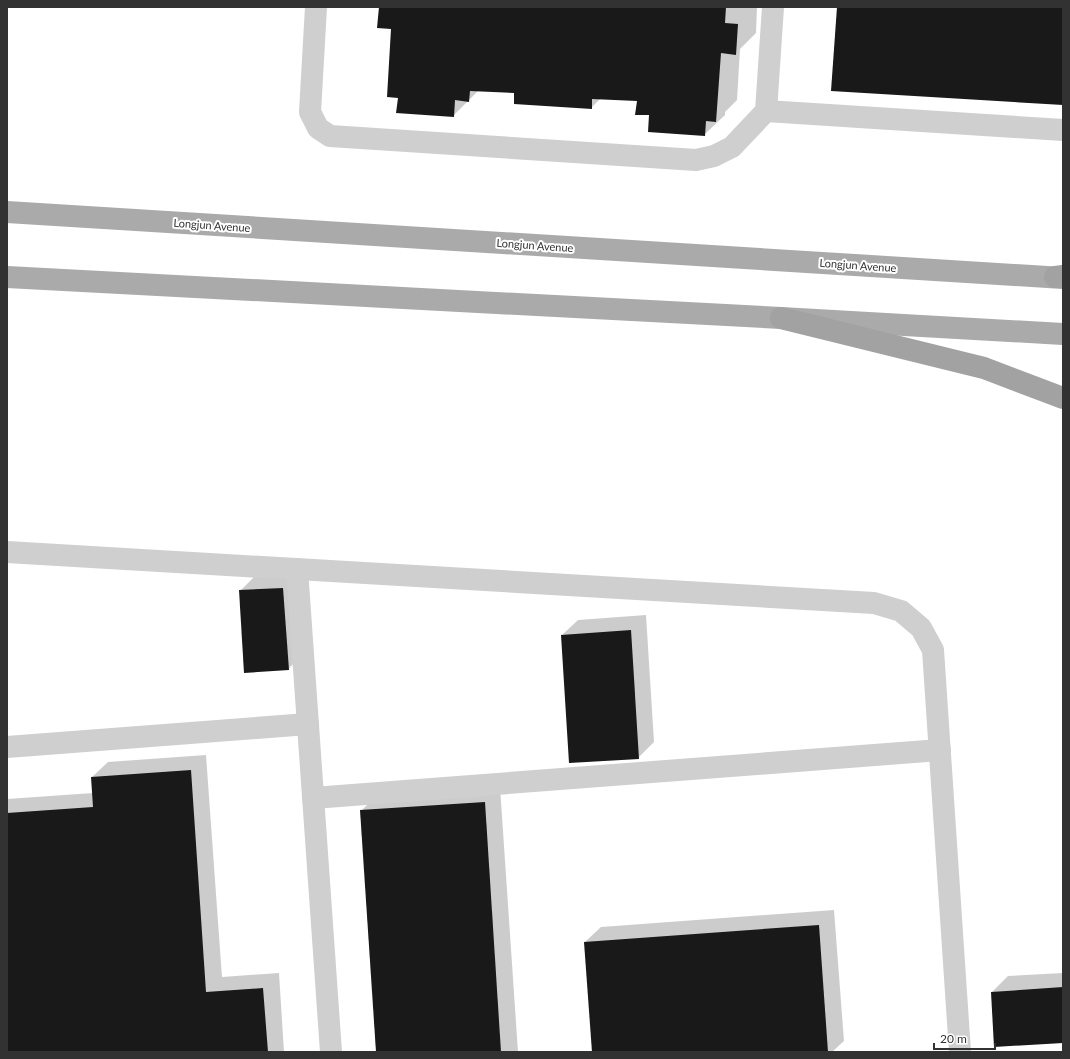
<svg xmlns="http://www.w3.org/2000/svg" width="1070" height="1059" font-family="Lato,sans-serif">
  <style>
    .shadow { fill: #0003 }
    .building { fill: #191919 }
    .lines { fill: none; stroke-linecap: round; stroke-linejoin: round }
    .minor { stroke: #cfcfcf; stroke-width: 22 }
    .primary { stroke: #aaa; stroke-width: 22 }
    .trunk { stroke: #a2a2a2; stroke-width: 22 }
    .labels { text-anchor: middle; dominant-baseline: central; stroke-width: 4; stroke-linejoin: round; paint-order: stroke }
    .street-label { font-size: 11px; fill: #323232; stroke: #fff }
  </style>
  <rect width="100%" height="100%" fill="#fff"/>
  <g class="shadow">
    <polygon points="380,7 757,7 756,33 740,49 737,100 725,112 725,115 704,135 650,115 638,100 601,98 591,108 515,92 479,90 453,116 399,97 392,28"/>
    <polygon points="299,573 304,654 288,669 240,591 256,575"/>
    <polygon points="646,615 654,742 638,758 562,635 578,620"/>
    <polygon points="206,755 222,977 279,973 284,1052 7,1052 7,799 93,793 92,777 108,762"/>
    <polygon points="500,787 518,1052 377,1052 361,811 377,795"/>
    <polygon points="834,910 844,1041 832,1052 593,1052 585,942 601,927"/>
    <polygon points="1063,973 1063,1042 992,992 1008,976"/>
  </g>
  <g class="building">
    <polygon points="379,7 726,7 725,23 738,24 736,55 721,53 716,122 706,121 705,136 648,132 649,115 635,115 637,101 592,99 592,109 514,104 514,93 470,91 469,102 455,100 454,117 396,113 398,98 387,97 391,29 377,28"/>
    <polygon points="837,7 1063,7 1063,105 831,91"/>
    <polygon points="283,588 289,670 244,673 239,590"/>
    <polygon points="631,630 639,759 569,763 561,635"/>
    <polygon points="191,770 206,992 263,988 268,1052 7,1052 7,813 93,807 91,777"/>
    <polygon points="485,802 501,1052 376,1052 360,810"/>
    <polygon points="819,925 828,1052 592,1052 584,942"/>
    <polygon points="1063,987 1063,1043 994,1047 991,992"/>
  </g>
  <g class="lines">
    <g class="minor">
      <polyline points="316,7 310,112 318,128 330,136 696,160 714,156 732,147 766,111 773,7"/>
      <polyline points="766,111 1063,130"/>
      <polyline points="7,552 874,603 901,611 921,628 933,650 960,1052"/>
      <polyline points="297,569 331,1052"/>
      <polyline points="7,747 308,724"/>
      <polyline points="313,798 940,750"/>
    </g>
    <g class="primary">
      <polyline points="7,212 1063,278"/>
      <polyline points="7,277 781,318 1063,334"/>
    </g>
    <g class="trunk">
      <polyline points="1055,277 1063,276"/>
      <polyline points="781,318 984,368 1063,398"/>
    </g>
  </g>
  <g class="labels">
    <g class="street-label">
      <text transform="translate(212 225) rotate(4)">Longjun Avenue</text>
      <text transform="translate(535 245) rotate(4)">Longjun Avenue</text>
      <text transform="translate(858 265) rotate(4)">Longjun Avenue</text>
    </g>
  </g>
  <rect width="1070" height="1059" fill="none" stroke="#323232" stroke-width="16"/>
  <path d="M934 1043v6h61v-6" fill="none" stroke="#323232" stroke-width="2"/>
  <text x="940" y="1043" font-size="12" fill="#323232" stroke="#ffffff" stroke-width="3" paint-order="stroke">20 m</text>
</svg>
